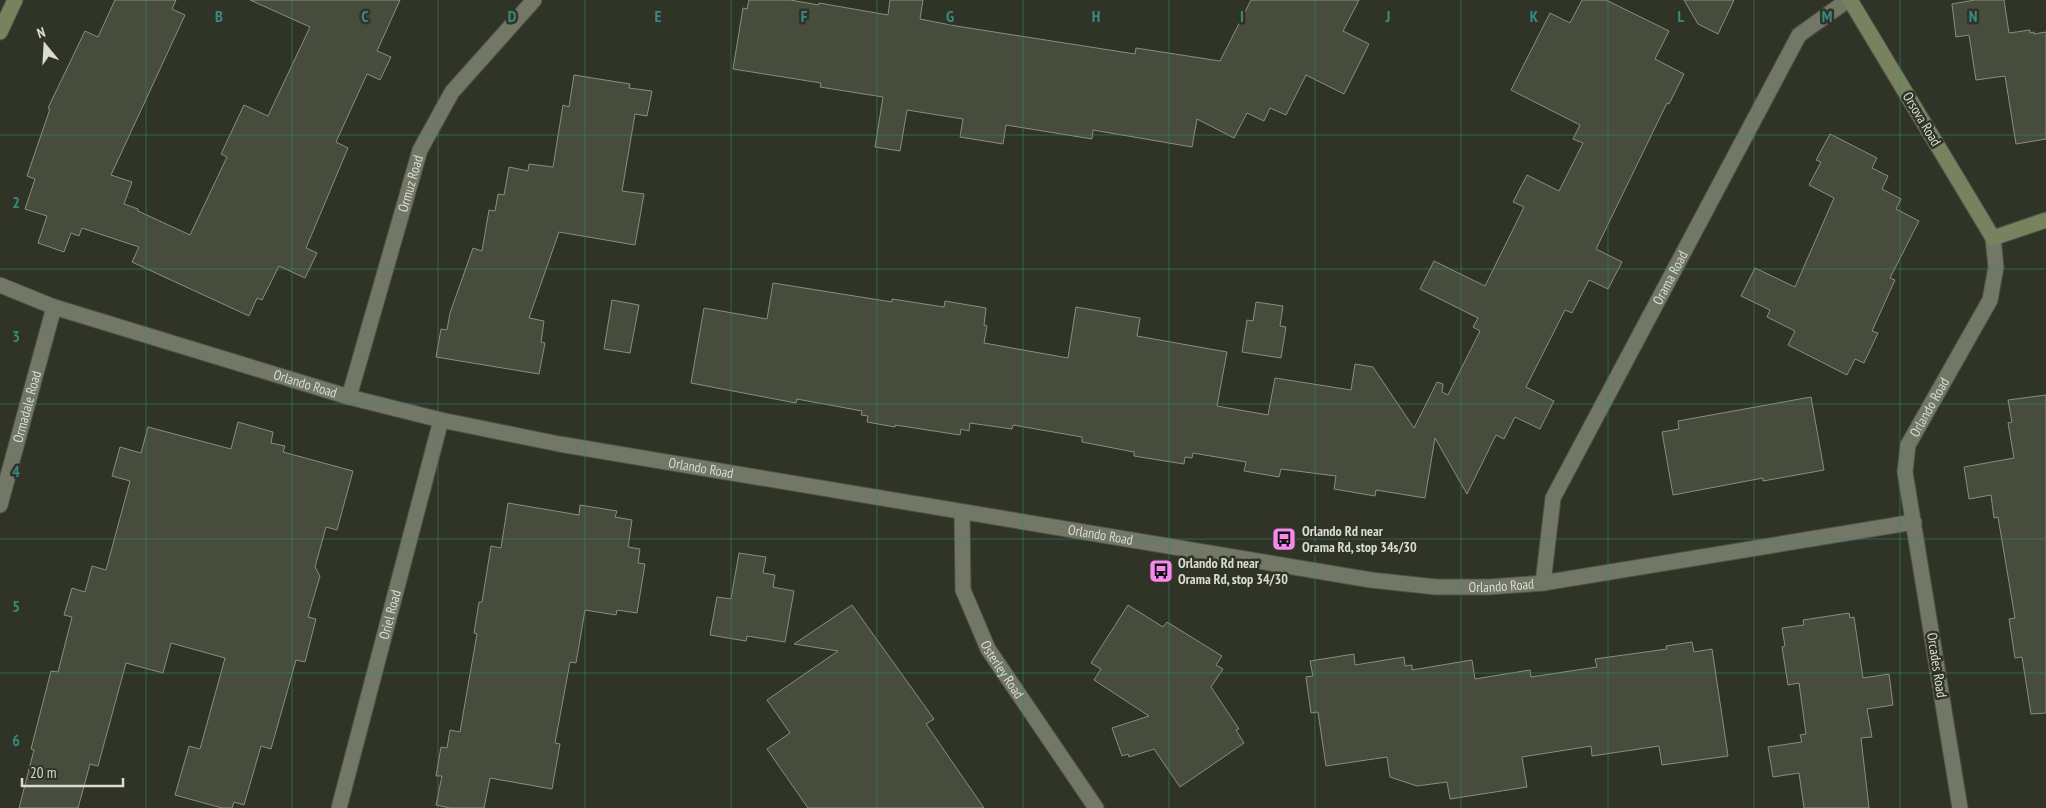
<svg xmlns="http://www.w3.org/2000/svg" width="2046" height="808" font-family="'PT Sans Narrow',sans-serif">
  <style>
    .building { fill: #474c3c; stroke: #898e7d }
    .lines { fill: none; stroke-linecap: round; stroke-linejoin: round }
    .street-casing { stroke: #4e5245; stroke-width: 17 }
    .secondary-casing { stroke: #4e5245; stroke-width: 17 }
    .street { stroke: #727766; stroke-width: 15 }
    .secondary { stroke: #79825f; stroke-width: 15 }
    .grid { fill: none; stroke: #378a82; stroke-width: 1; stroke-opacity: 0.55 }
    .labels { text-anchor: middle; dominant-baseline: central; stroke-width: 5; stroke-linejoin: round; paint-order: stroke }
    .street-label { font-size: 14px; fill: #d9dcd3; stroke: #303426 }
    .poi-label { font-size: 14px; font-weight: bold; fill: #d9dcd3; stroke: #303426; text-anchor: start }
    .grid-label { font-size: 16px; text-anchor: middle; font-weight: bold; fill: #378a82; stroke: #303426; stroke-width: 5; stroke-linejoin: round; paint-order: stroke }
  </style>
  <rect width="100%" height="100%" fill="#303426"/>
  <g class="building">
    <polygon points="115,0 176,0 172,9 185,15 111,175 132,182 124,204 138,209 138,211 190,235 227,157 221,154 244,105 268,116 310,27 250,0 400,0 377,51 391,57 380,80 367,74 336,142 348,148 306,248 317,253 305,278 279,266 262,300 257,298 249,316 132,262 139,247 82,228 79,236 71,233 64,252 38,243 47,216 25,209 35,179 27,176 50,109 48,108 85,31 98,37"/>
    <polygon points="749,0 790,0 819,5 819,3 888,15 890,0 923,0 920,19 956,26 1135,54 1136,48 1220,61 1251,0 1359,0 1343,31 1369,44 1344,94 1306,75 1286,115 1270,108 1264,121 1247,113 1234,138 1197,119 1192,147 1093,130 1092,139 1006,125 1003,144 960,137 963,119 907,110 900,151 875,147 883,97 820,87 821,83 733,69 743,8 747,9"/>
    <polygon points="1582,0 1606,0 1669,31 1655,59 1684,74 1669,104 1667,103 1596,249 1622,262 1608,289 1589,280 1572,313 1565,310 1526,387 1554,401 1540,429 1515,417 1504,439 1496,435 1467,494 1435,438 1425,498 1376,490 1375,496 1334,489 1336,476 1281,469 1279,477 1244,471 1246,462 1193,453 1192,458 1185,457 1184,464 1134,456 1134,452 1082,442 1082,437 1013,425 1012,429 970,423 969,431 961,429 960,435 895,425 895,427 867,422 868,416 861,415 862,411 797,399 796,403 691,383 704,308 767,319 773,283 892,302 892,299 944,307 945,301 986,308 984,325 987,326 984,343 1068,358 1076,307 1140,318 1137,336 1227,352 1217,406 1268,415 1275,378 1351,390 1355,364 1373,367 1414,428 1437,382 1443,384 1442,392 1448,395 1480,331 1473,327 1478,318 1420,289 1434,261 1485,286 1524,207 1513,202 1527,175 1559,191 1583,143 1573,139 1580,125 1511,90 1550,13 1570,23"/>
    <polygon points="1684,0 1734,0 1718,34 1698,24"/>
    <polygon points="1975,0 2004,0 2009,33 2030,30 2030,33 2034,32 2034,34 2046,32 2046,139 2016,144 2005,76 1976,80 1969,35 1956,37 1952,4"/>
    <polygon points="574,75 630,84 629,88 652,91 647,116 635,114 622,191 644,194 635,245 559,232 529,318 544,321 541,342 545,343 539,374 436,357 441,329 447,330 450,313 473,248 482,251 489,210 495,211 498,194 504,195 509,167 528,171 529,164 553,167 563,105 569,107"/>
    <polygon points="1830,134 1877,158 1872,168 1888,176 1882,189 1901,199 1896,209 1919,221 1890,278 1895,280 1872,331 1878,333 1864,363 1855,359 1847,375 1788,345 1795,331 1767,317 1770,310 1741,296 1755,268 1795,287 1834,198 1809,185 1821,162 1816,160"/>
    <polygon points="612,300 639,305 630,353 604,349"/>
    <polygon points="1256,302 1283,306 1280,326 1286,327 1281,358 1242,352 1247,320 1253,321"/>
    <polygon points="2046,395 2046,713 2031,714 2022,657 2015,658 2009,619 2015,618 1998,517 1994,518 1991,495 1969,499 1964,467 2014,458 2008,423 2012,422 2008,400"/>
    <polygon points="1811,397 1824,470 1763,481 1763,478 1673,495 1662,432 1679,429 1678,421"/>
    <polygon points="238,422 273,432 271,443 285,446 283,452 353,471 337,530 326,527 315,567 320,576 308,617 316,619 305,662 296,660 271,749 261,746 244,805 234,802 232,808 222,808 175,795 189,746 200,749 225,658 171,643 163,673 126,663 98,766 90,764 78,808 19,808 34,750 31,749 51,671 58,672 72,617 64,615 72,588 85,592 92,566 106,570 130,481 112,476 120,447 141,453 148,427 231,449"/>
    <polygon points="508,503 579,515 580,505 617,511 615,517 632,520 628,547 640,549 638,563 645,564 637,613 617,610 616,615 585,610 576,663 570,662 555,743 560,744 552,789 490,778 484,808 450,808 436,805 442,776 436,776 441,747 447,748 450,730 460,732 477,634 474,633 479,602 482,602 491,546 501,548"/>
    <polygon points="739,553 766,557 763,573 775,575 773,587 794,591 785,642 747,636 746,641 710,635 717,597 731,599"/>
    <polygon points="852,605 934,719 926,724 984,808 808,808 767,749 790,733 767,700 838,651 794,644"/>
    <polygon points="1128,605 1163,627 1167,622 1222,656 1216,665 1223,669 1211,687 1239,729 1236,730 1244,743 1180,787 1154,749 1129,757 1128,754 1122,756 1112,728 1149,716 1094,680 1101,669 1091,663"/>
    <polygon points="1849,613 1850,618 1854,617 1863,678 1889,674 1893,705 1867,709 1872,737 1861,738 1869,808 1804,808 1799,773 1773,777 1768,747 1802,742 1800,735 1806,734 1799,683 1788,685 1782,647 1785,646 1782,628 1804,625 1803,620"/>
    <polygon points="1692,642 1694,652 1712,649 1728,756 1662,765 1659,746 1592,756 1591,746 1522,757 1527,787 1450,799 1447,782 1417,786 1390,777 1387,757 1326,766 1318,712 1311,713 1306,677 1313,676 1310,661 1354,654 1355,665 1404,657 1405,666 1412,665 1412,670 1472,660 1475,679 1530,670 1531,677 1597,667 1595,659 1667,649 1666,646"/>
  </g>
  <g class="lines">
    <g class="street-casing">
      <g id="street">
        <path id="s1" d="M0 285 54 307 349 397 441 420 559 444 1371 580 1436 587H1489L1543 583 1914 522"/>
        <path id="s2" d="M349 397 420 150 452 92 534 0"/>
        <path id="s3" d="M0 505 54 307"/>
        <path id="s4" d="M962 513 963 590 988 649 1096 808"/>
        <path id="s5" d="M1543 583 1553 498 1799 35 1848 0"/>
        <path id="s6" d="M339 808 441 420"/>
        <path id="s7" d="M1960 808 1905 472 1908 445 1990 300 1996 267 1993 238"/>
      </g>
    </g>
    <g class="secondary-casing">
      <g id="secondary">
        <polyline points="1850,0 1993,238 2046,220"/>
        <polyline points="0,32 15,0"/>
      </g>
    </g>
    <use href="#street" class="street"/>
    <use href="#secondary" class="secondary"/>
  </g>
  <path class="grid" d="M146 0V808M292 0V808M438 0V808M585 0V808M731 0V808M877 0V808M1023 0V808M1169 0V808M1315 0V808M1461 0V808M1608 0V808M1754 0V808M1900 0V808M0 135H2046M0 269H2046M0 404H2046M0 539H2046M0 673H2046"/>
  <defs>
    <g id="bus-square" transform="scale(1.25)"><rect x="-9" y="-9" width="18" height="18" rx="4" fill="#f788ec" stroke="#303426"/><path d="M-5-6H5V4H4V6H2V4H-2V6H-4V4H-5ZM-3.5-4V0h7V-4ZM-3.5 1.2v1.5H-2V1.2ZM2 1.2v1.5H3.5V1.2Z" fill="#111"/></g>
  </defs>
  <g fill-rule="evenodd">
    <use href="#bus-square" x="1284" y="539"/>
    <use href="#bus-square" x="1161" y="571"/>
  </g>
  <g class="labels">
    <g class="street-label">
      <text transform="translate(1922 119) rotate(59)">Orsova Road</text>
      <text stroke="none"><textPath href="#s2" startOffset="222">Ormuz Road</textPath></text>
      <text stroke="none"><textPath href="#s5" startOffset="335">Orama Road</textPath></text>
      <text stroke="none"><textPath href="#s1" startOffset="321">Orlando Road</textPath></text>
      <text stroke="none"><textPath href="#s3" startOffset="102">Ormadale Road</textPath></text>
      <text stroke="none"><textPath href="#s7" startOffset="411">Orlando Road</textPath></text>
      <text stroke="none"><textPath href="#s1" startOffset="726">Orlando Road</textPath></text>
      <text stroke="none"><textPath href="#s1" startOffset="1131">Orlando Road</textPath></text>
      <text stroke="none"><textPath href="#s1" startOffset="1536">Orlando Road</textPath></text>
      <text stroke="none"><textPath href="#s6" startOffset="200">Oriel Road</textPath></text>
      <text transform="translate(1937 665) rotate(81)">Orcades Road</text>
      <text stroke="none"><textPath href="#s4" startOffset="166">Osterley Road</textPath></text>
    </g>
    <g class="poi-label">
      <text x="1302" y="531">Orlando Rd near<tspan x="1302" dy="16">Orama Rd, stop 34s/30</tspan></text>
      <text x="1178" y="563">Orlando Rd near<tspan x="1178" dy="16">Orama Rd, stop 34/30</tspan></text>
    </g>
  </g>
  <g class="grid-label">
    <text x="219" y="22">B</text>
    <text x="365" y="22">C</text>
    <text x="512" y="22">D</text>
    <text x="658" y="22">E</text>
    <text x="804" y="22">F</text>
    <text x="950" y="22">G</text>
    <text x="1096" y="22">H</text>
    <text x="1242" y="22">I</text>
    <text x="1388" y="22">J</text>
    <text x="1534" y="22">K</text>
    <text x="1681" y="22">L</text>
    <text x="1827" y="22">M</text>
    <text x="1973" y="22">N</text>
    <text x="16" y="208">2</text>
    <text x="16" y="342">3</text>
    <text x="16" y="477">4</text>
    <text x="16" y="612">5</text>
    <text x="16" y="746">6</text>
  </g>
  <g transform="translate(45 45) rotate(342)" stroke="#303426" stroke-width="4" paint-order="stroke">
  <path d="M0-4L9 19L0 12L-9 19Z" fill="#d9dcd3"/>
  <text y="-8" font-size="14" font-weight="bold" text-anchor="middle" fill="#d9dcd3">N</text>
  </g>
  <path d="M22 778v8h101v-8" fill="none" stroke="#d9dcd3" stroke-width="2.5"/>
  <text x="30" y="778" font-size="15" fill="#d9dcd3" stroke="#303426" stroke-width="4" paint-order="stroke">20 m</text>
</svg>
